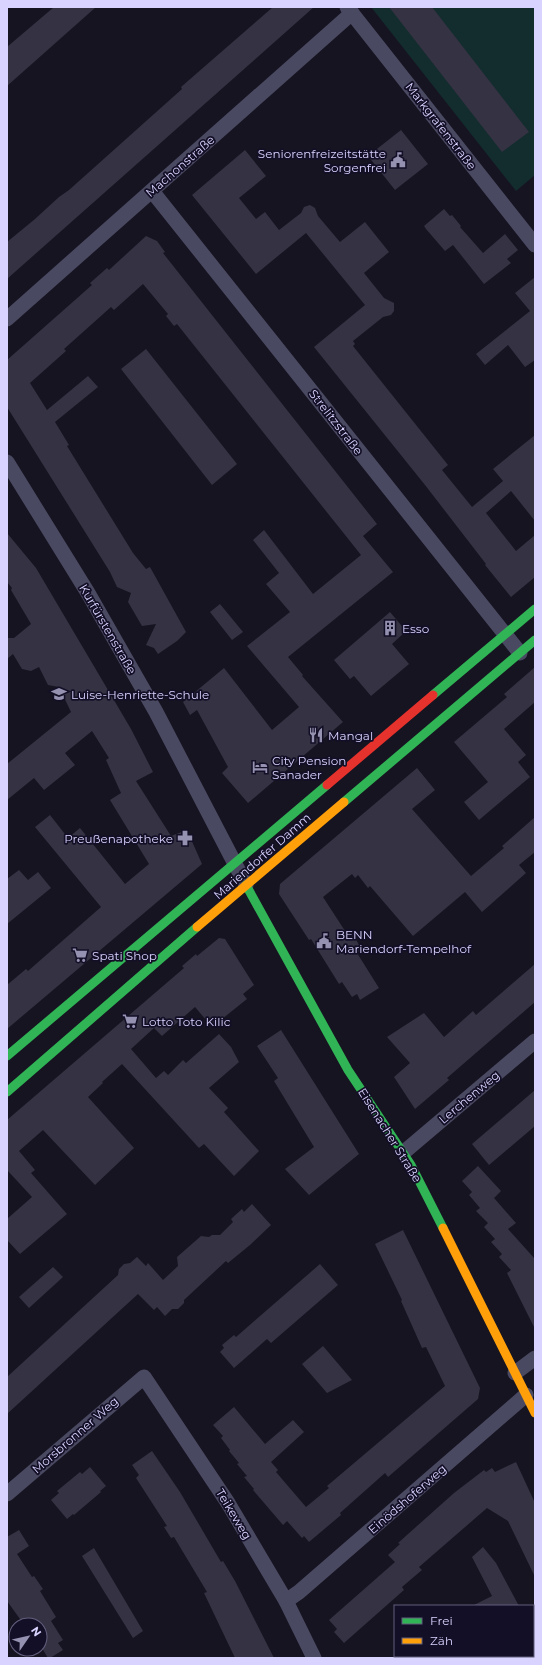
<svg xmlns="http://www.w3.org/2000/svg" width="542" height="1665" font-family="Montserrat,sans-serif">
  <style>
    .green { fill: #132c2d }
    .building { fill: #343243 }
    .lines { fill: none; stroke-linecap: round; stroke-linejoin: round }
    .street { stroke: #4a4962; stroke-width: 15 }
    .fast { stroke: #30b455; stroke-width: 9 }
    .slow { stroke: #ff9f0a; stroke-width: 9 }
    .jam { stroke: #e5322d; stroke-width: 9 }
    .labels { text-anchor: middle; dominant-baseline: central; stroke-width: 3.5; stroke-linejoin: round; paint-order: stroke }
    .street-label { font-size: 12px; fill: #d9d4ff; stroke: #130f26 }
    .poi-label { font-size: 12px; fill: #d9d4ff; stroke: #130f26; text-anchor: start }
  </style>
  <rect width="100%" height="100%" fill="#161421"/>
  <polygon class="green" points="371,7 535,7 535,175 516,191"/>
  <g class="building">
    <polygon points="54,7 96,7 7,86 7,47"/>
    <polygon points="273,7 314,7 7,279 7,242 35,219 59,197 69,190 182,89 181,87"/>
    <polygon points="389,7 432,7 529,132 502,152"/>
    <polygon points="401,130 428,164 395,190 368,156"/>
    <polygon points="245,150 266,176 239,198 256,219 265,212 279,230 301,213 304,207 310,205 315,208 318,216 340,242 365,222 389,252 364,273 384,298 394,303 394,311 391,315 383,317 353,341 355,344 353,346 448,465 442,470 472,507 503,481 493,469 535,435 535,521 511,491 486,513 516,551 535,535 535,577 511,597 485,565 486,564 425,485 314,347 365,305 306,233 256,274 192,195"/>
    <polygon points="444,209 450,216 452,215 461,226 460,227 483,253 505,234 518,250 507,259 511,263 484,284 453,245 445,251 426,229 424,226"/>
    <polygon points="146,236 157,241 165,252 163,253 377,524 363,536 393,572 288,657 303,675 302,676 343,722 248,803 222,773 228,767 197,710 190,715 183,702 224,668 272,730 299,707 247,646 290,612 266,584 279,573 253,540 264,530 313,594 361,555 177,324 174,326 166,316 168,314 143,284 114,310 111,307 64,349 66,351 30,383 47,410 88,376 98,387 55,422 69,445 67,446 133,553 146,569 150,567 186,632 177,641 158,654 154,648 146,645 156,624 142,626 128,602 131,593 117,587 110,572 7,407 7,360 92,285 90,283 107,268 109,270"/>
    <polygon points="535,277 535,360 525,367 508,345 485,365 476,354 530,311 515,293"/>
    <polygon points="146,349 237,464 212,485 121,369"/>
    <polygon points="7,533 36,568 131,729 153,772 136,781 171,836 187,830 202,864 7,1029 7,985 26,969 28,971 101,907 35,827 50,815 68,838 80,828 125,884 149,864 110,800 121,793 106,760 109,758 92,731 65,753 75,765 44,790 34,778 7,800 7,764 71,712 59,687 48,685 39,667 31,671 22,669 13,654 7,659 7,638 14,638 31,624 11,590 12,588 7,582"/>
    <polygon points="220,604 243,632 232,640 210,612"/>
    <polygon points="390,612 406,631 392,644 409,664 371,696 354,676 350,679 334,660"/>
    <polygon points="535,667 535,702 504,729 526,755 518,762 530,777 479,820 464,802 488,782 454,742 507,697 504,694"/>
    <polygon points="417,768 435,790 412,809 471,876 504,848 502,846 535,817 535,852 519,865 526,873 482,912 465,892 413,936 370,886 368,888 358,875 355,878 352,874 323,897 347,934 351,931 362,950 357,953 379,988 360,1000 357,994 352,997 342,982 339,984 311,939 309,940 279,894 280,884"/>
    <polygon points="19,870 28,880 38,872 51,888 7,924 7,879"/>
    <polygon points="219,938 225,939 254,985 243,994 247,999 212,1027 195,1007 162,1036 154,1028 131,1049 156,1078 164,1071 168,1075 183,1060 186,1063 219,1034 231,1047 239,1062 209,1088 228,1108 224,1112 259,1151 234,1176 204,1144 199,1148 122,1064 102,1082 103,1083 88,1097 134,1148 95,1185 43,1130 19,1151 35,1170 31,1173 67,1214 20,1254 7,1240 7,1219 32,1197 7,1170 7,1120 184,968 182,966 196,954 197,956"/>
    <polygon points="535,964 535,1002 447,1078 449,1080 415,1109 394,1077 410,1063 387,1037 424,1013 444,1037 473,1011 476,1015"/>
    <polygon points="281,1030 359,1154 309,1195 285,1169 314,1147 274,1081 278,1078 257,1046"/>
    <polygon points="535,1090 535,1126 489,1165 472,1144"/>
    <polygon points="478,1166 501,1191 494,1198 516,1223 508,1229 535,1259 535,1329 507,1273 511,1270 499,1257 502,1254 491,1242 495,1239 484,1227 488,1223 476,1211 480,1208 469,1195 472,1192 462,1181"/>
    <polygon points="252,1204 271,1225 250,1245 228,1263 226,1261 184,1300 184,1303 178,1309 172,1309 165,1316 157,1307 154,1310 138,1294 7,1414 7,1377 118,1275 119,1269 124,1264 130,1263 137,1257 146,1266 148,1263 163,1280 178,1266 177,1257 201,1236 209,1237 212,1235 220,1235 233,1222 231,1219 242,1209 244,1212"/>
    <polygon points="403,1230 480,1388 478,1399 388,1477 385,1473 340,1513 341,1515 309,1542 304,1536 302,1538 287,1521 283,1525 253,1490 254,1489 244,1477 247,1476 237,1464 239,1463 229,1451 230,1450 221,1438 223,1436 213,1425 234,1407 265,1444 293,1420 304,1432 271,1462 278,1470 276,1472 306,1507 329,1488 327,1486 445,1386 426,1347 422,1348 401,1301 402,1300 375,1244"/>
    <polygon points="320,1264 338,1285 271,1343 267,1339 234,1368 220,1352 224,1348 222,1345 234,1335 236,1337"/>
    <polygon points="53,1267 63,1277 29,1308 19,1297"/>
    <polygon points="323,1346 352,1380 327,1393 302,1364"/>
    <polygon points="152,1451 180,1492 221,1562 223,1561 235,1581 274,1658 235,1658 204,1593 207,1592 174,1537 171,1538 164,1527 167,1526 136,1478 139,1475 132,1465"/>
    <polygon points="516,1462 535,1503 535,1577 508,1521 487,1508 419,1567 422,1570 402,1587 404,1590 344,1643 334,1632 337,1629 329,1620 395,1562 388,1555 400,1544 398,1543 454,1493 484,1470 486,1472 492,1468 495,1472"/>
    <polygon points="90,1467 106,1486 100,1491 101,1492 74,1515 73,1514 67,1519 51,1500 59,1493 57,1491 80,1472 82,1474"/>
    <polygon points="19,1530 29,1546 17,1554 32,1577 34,1576 43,1589 40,1591 56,1617 51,1621 63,1640 58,1643 63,1650 50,1658 48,1658 40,1645 40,1625 27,1625 25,1621 20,1619 7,1601 7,1537"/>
    <polygon points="483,1547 496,1563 519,1606 472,1606 492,1596 472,1557"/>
    <polygon points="94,1548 143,1631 133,1638 82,1556"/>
  </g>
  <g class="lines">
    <g class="street">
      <polyline points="347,7 535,245"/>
      <polyline points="152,191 520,653"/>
      <polyline points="7,319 352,13"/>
      <polyline points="7,462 88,593 156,712 246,885"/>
      <polyline points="404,1152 535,1041"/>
      <polyline points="515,1373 535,1358"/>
      <polyline points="7,1494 144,1377 228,1503 286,1601 314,1658"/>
      <polyline points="286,1601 299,1592 526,1395"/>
    </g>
    <g class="fast">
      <polyline points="433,695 535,609"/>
      <polyline points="344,802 535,640"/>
      <polyline points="246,885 348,1070 411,1165 443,1228"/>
      <polyline points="7,1056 327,785"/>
      <polyline points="7,1092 197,927"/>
    </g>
    <g class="slow">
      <polyline points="197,927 344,802"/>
      <polyline points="443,1228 535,1413"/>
    </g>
    <polyline class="jam" points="327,785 433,695"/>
  </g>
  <defs>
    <g id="civic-bare" transform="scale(1.2)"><path d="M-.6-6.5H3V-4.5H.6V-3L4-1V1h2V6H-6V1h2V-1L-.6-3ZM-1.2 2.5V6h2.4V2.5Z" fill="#9591b1" stroke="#130f26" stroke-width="2.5" paint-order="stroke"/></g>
    <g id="building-bare" transform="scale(1.2)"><path d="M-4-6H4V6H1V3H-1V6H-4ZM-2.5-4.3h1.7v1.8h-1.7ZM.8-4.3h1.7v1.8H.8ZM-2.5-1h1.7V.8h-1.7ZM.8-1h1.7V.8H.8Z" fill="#9591b1" stroke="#130f26" stroke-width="2.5" paint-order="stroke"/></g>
    <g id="school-bare" transform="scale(1.2)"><path d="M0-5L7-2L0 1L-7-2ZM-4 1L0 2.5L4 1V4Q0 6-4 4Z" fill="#9591b1" stroke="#130f26" stroke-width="2.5" paint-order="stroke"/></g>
    <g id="restaurant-bare" transform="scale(1.2)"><path d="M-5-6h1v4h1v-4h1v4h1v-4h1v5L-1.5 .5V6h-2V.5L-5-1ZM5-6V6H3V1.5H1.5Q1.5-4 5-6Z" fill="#9591b1" stroke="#130f26" stroke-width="2.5" paint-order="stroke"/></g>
    <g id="hotel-bare" transform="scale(1.2)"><path d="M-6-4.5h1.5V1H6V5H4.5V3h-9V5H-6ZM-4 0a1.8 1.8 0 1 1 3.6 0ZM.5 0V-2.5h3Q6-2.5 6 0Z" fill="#9591b1" stroke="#130f26" stroke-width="2.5" paint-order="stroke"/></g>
    <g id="pharmacy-bare" transform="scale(1.2)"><path d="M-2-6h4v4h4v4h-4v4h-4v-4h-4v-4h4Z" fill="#9591b1" stroke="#130f26" stroke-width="2.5" paint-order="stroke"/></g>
    <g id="supermarket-bare" transform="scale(1.2)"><path d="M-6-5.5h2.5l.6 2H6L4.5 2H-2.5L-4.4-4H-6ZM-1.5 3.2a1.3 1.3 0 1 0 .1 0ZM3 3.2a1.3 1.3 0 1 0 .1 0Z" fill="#9591b1" stroke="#130f26" stroke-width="2.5" paint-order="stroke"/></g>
  </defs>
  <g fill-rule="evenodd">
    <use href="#civic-bare" x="398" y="160"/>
    <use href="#building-bare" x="390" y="628"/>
    <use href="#school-bare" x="59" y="694"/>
    <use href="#restaurant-bare" x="316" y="735"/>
    <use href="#hotel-bare" x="260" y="767"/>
    <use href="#pharmacy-bare" x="185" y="838"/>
    <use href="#civic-bare" x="324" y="941"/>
    <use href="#supermarket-bare" x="80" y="955"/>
    <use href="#supermarket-bare" x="130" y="1021"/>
  </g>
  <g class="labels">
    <g class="street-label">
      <text transform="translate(441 126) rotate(52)">Markgrafenstraße</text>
      <text transform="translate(180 166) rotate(-41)">Machonstraße</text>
      <text transform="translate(336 422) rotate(52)">Strelitzstraße</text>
      <text transform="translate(108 629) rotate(60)">Kurfürstenstraße</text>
      <text transform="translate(262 856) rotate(-41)">Mariendorfer Damm</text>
      <text transform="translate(469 1097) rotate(-40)">Lerchenweg</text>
      <text transform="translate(390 1135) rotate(58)">Eisenacher Straße</text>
      <text transform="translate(75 1435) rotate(-41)">Morsbronner Weg</text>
      <text transform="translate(407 1499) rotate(-41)">Einödshoferweg</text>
      <text transform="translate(234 1514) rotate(59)">Teikeweg</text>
    </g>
    <g class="poi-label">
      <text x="386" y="153" text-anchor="end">Seniorenfreizeitstätte<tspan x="386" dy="14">Sorgenfrei</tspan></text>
      <text x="402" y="628">Esso</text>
      <text x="71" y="694">Luise-Henriette-Schule</text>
      <text x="328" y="735">Mangal</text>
      <text x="272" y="760">City Pension<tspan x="272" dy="14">Sanader</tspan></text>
      <text x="173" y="838" text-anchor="end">Preußenapotheke</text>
      <text x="336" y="934">BENN<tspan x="336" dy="14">Mariendorf-Tempelhof</tspan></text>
      <text x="92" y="955">Spati Shop</text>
      <text x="142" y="1021">Lotto Toto Kilic</text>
    </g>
  </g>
  <rect width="542" height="1665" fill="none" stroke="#d9d4ff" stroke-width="16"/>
  <rect x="394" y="1605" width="140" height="52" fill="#130f26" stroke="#625e7d"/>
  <rect x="402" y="1618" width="20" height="6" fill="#30b455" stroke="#625e7d"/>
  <text x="430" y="1625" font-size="12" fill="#d9d4ff">Frei</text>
  <rect x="402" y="1638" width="20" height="6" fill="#ff9f0a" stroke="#625e7d"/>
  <text x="430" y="1645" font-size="12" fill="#d9d4ff">Zäh</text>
  <g transform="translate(28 1637) rotate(56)"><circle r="19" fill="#130f26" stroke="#625e7d"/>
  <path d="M0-3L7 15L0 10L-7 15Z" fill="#9591b1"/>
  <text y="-6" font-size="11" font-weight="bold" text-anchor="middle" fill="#d9d4ff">N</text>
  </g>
</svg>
